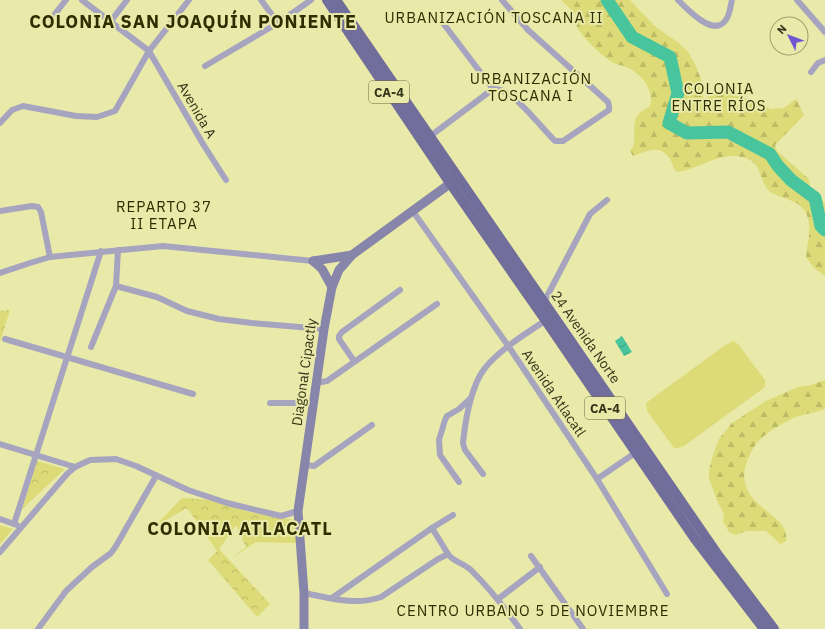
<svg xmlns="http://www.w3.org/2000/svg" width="825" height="629" font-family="'IBM Plex Sans',sans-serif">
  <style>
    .green { fill: #dcdb77 }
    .forest { fill: url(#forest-firs) }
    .park { fill: url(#park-crowns) }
    .water { fill: url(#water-waves) }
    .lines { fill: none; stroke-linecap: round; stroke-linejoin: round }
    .river { stroke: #48c59c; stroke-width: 13 }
    .street { stroke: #a6a4be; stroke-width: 6 }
    .secondary { stroke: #8785aa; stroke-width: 9 }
    .primary { stroke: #726e9b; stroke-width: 10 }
    .labels { text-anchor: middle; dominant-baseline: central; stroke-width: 4; stroke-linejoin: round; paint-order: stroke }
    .shield { fill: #e9e9a9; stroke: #6a6a44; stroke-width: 1 }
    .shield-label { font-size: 13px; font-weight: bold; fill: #333319 }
    .street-label { font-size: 14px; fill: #333319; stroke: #e9e9a9 }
    .neighbourhood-label { font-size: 15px; letter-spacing: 1px; fill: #2f2e00; stroke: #e9e9a9 }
    .district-label { font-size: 18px; font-weight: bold; letter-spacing: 1px; fill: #2f2e00; stroke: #e9e9a9 }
  </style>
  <defs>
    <pattern id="forest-firs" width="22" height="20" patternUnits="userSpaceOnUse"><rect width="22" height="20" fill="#dcdb77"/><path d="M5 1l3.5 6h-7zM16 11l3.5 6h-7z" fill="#bdbc66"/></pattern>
    <pattern id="park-crowns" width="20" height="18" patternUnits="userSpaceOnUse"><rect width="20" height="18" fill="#dcdb77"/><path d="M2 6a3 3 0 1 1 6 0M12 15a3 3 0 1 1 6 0" fill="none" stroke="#bdbc66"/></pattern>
    <pattern id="water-waves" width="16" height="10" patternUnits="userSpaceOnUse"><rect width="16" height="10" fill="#48c59c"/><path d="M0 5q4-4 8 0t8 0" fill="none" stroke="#3da17e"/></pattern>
  </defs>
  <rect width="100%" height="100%" fill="#e9e9a9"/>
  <g class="green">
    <polygon points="733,341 738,344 765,380 765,387 684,446 678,448 674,448 647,411 646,403 724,346"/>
    <polygon points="0,525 13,529 0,544"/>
  </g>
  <g class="forest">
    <path d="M561 0H630L648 19 657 28 679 43 688 52 695 64 704 87 703 100 717 91 740 96 771 109 784 108 796 99 804 115 775 145 777 151 809 179 810 186 825 203V276L814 268 806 257C807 241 813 229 806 213 800 200 783 199 772 193 756 183 767 157 733 156 714 156 697 169 677 172 672 167 674 167 671 161 661 143 648 151 633 156L630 151C640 139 629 126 638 115 641 111 646 109 650 106 655 90 641 73 626 67 622 65 616 65 612 62 601 55 583 38 577 27 575 23 576 18 576 14Z"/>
    <path d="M825 380V409C815 413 803 414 793 418 789 420 786 422 782 424 769 432 758 438 751 452 723 507 792 510 786 541L780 544 766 531H747L735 535 729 532 723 521 724 514 718 503 709 478V471L712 458 719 439 732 423 766 401 798 387 811 385Z"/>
  </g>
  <g class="park">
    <polygon points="10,310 0,342 0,311"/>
    <polygon points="37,461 65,469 22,509"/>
    <polygon points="182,498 213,500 245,511 295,520 296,543 256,542 232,558 246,547 236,525 219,549 270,604 257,617 208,560 217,551 187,508 154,527"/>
  </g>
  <polygon class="water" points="622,336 632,352 624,356 615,341"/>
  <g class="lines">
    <polyline class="river" points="607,0 632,37 670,57 678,93 669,123 687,133 728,132 770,154 778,166 791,180 815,198 821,226 825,230"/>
    <g class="street">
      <polyline points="82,0 149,51 203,144 226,180"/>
      <polyline points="261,0 278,23"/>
      <path d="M678 0C687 9 713 37 725 21 730 16 730 7 732 0"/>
      <polyline points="797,0 825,32"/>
      <polyline points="51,19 66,0"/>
      <polyline points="111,21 127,0"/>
      <polyline points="443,23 493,89"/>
      <polyline points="205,66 278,23 311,0"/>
      <polyline points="811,72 818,63 825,60"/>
      <polyline points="0,123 12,110 23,106 76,116 97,117 115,111 149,51 189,0"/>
      <path d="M429 137 493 89C497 89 500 89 503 91 518 97 543 129 555 141H563L609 110V106L608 102 528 30 502 0"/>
      <polyline points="412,210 509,347 597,479 667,594"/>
      <polyline points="0,211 32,206 38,207 41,212 50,257"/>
      <polyline points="0,273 30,263 50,257 163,246 313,261"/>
      <polyline points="116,286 157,297 187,311 219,319 252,323 324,329"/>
      <polyline points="544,302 590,214 607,200"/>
      <polyline points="5,339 193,394"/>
      <polyline points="91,347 116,286 118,250"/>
      <polyline points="354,361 339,339 339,336 342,332 400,290"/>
      <polyline points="316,383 327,381 437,304"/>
      <polyline points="270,403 313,403"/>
      <polyline points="0,444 75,467"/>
      <polyline points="305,465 314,466 372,425"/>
      <path d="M483 474 465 450 463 443C465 422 471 385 485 368 499 350 528 332 548 319"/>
      <polyline points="597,479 638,451"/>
      <polyline points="459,482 440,455 439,440 445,420 447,416 459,409 471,398"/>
      <polyline points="0,519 17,525"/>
      <polyline points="14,524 101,251"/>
      <polyline points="432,528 448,554"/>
      <polyline points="0,552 67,474 75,467 90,460 116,459 136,466 188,490 227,503 281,516 298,511"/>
      <polyline points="531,556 583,629"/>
      <path d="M304 593C330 598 355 606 381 597L438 559 448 554C453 562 464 563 471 570 489 588 505 608 520 629"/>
      <polyline points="332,598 432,528 453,515"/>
      <polyline points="498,599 540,567"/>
      <polyline points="38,629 66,591 92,567 111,553 116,546 156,476"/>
    </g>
    <g class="secondary">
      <polyline points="313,261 352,255"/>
      <polyline points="313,261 322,269 332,287"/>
      <polyline points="304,629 304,593 298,511 324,329 332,287 339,270 352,255 455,180"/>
    </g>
    <g class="primary">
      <polyline points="327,0 450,183 546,321 695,539 764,629"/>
      <polyline points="336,0 718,555 774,629"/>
    </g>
  </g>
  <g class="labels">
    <g class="shield">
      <rect x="369" y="81" width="40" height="22" rx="3"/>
      <rect x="585" y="397" width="40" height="22" rx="3"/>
    </g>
    <g class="shield-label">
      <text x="389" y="92">CA-4</text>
      <text x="605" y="408">CA-4</text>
    </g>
    <g class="street-label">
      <text transform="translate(197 110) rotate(60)">Avenida A</text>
      <text transform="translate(586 337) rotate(55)">24 Avenida Norte</text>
      <text transform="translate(304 372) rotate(-82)">Diagonal Cipactly</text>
      <text transform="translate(554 393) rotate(56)">Avenida Atlacatl</text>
    </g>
    <g class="neighbourhood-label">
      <text x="494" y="17">URBANIZACIÓN TOSCANA II</text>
      <text x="531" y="78">URBANIZACIÓN<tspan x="531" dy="17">TOSCANA I</tspan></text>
      <text x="719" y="88">COLONIA<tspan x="719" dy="17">ENTRE RÍOS</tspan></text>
      <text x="164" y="206">REPARTO 37<tspan x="164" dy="17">II ETAPA</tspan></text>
      <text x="533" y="610">CENTRO URBANO 5 DE NOVIEMBRE</text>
    </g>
    <g class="district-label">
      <text x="193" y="21">COLONIA SAN JOAQUÍN PONIENTE</text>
      <text x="240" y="528">COLONIA ATLACATL</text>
    </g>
  </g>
  <g transform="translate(789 36) rotate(312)"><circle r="19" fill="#e9e9a9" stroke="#a0a06f"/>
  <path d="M0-3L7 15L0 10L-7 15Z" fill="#6f57d1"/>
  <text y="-6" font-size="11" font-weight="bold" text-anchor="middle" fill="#333319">N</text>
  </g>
</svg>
